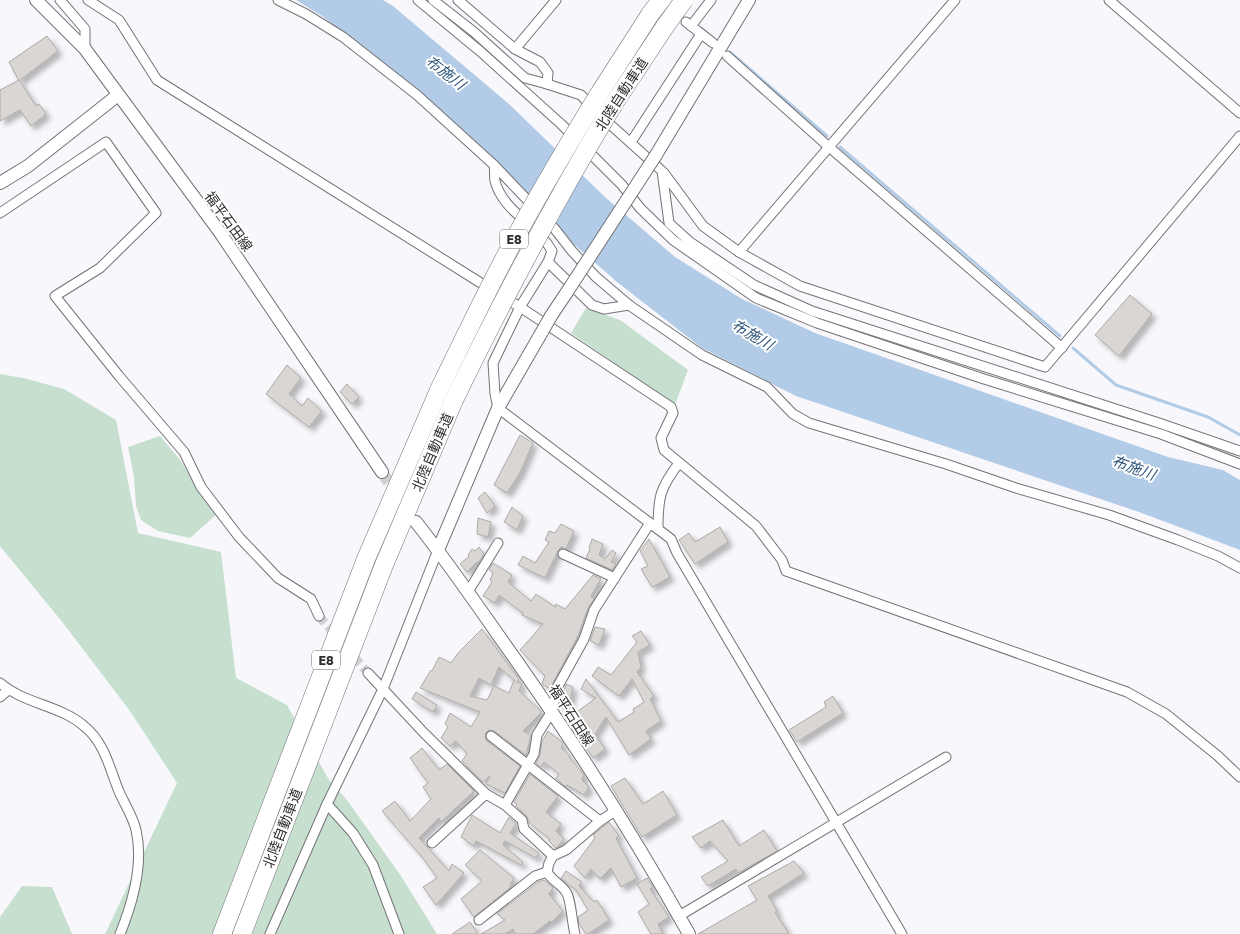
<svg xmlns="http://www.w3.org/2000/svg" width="1240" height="934" font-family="'Golos Text','Noto Sans JP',sans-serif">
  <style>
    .green { fill: #c7dfce }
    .water { fill: #b2cbe6 }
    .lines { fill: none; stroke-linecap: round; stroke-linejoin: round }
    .stream { stroke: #b2cbe6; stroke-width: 3 }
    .building { fill: #d9d6d3; stroke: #ada9a7; fill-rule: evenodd; filter: url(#shadow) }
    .street-tunnel { stroke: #d0d0d3; stroke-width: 9; stroke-dasharray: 9 4.5; stroke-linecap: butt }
    .secondary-tunnel { stroke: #d0d0d3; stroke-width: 12; stroke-dasharray: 12 6; stroke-linecap: butt }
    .street-casing { stroke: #737377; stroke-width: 11 }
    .secondary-casing { stroke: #737377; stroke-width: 14 }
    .highway-casing { stroke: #737377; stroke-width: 19 }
    .street { stroke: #fff; stroke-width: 9 }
    .secondary { stroke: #fff; stroke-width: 12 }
    .highway { stroke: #fff; stroke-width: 18 }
    .secondary-bridge-casing { stroke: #737377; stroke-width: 14; stroke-linecap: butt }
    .highway-bridge-casing { stroke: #737377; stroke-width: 19; stroke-linecap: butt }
    .secondary-bridge { stroke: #fff; stroke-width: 12 }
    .highway-bridge { stroke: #fff; stroke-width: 18 }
    .labels { text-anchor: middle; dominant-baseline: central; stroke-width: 4; stroke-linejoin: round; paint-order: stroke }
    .shield { fill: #fff; stroke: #6d6d6e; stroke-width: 1 }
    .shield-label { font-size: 12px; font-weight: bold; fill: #2e2e30 }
    .street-label { font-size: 14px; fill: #2e2e30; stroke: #fff }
    .water-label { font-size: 15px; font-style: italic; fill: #30577c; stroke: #fff }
  </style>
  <defs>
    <filter id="shadow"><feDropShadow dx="4.5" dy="4.5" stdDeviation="2.5" flood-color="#0004"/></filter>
  </defs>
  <rect width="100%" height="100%" fill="#f8f8fc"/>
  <g class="green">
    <polygon points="586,308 620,320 688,370 675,405 571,333"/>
    <polygon points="0,374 23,378 64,389 116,420 138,533 221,552 236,678 287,705 329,780 347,800 401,876 437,934 105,934 177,783 130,711 63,623 0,546"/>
    <polygon points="160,436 181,461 199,492 216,515 190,538 158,531 141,520 136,506 134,477 128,447"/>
    <polygon points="22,886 52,887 72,934 0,934 0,917"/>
  </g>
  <polygon class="water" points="296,0 383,0 393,6 509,104 606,198 675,257 742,299 815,333 1168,457 1223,470 1240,480 1240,550 1139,512 796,396 702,348 617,282 505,184 448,116 322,16"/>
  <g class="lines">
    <g class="stream">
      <polyline points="701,28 712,37"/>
      <polyline points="730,52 827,136"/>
      <polyline points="840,147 1060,336"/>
      <polyline points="1073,348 1116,385 1208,417 1240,435"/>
    </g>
  </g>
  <g class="building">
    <polygon points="47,36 58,51 19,81 9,62"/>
    <polygon points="19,80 36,106 39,104 46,114 31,126 20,110 0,121 0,90"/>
    <polygon points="1130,295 1152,314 1119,356 1095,335"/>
    <polygon points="287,365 301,378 289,394 302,406 308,398 322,411 309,427 266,394"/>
    <polygon points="347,384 359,397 352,404 340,392"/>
    <polygon points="520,435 533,443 520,473 507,493 494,485"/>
    <polygon points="485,492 495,506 487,513 478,498"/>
    <polygon points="512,507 523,516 517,530 504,522"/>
    <polygon points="478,518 491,522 488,537 477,534"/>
    <polygon points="561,524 574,531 566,549 561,547 558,551 545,578 518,565 523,556 535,563 549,542 545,540 549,531 555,533"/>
    <polygon points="720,527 728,542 695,564 679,540 689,533 695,542"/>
    <polygon points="592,539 603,544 599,555 605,559 612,550 616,553 611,562 616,564 612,570 586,558 590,549 589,548"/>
    <polygon points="649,539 670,577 652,587 641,569 648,566 640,551"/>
    <polygon points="479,547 484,554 479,562 477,562 467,572 460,564 469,556 468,555 472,549 475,551"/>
    <polygon points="493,563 512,575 508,582 531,601 536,594 555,607 556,604 565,609 593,575 601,579 591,596 594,599 588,608 578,636 553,683 551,689 543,685 542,683 545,676 520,650 543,624 522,615 523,613 499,595 495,603 483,596 492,582 490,580 493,573 489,570"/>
    <polygon points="595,627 605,629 599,645 590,641"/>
    <path d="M482 629 519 679 517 682 522 684 519 691 542 712 523 731 531 735 526 755 494 731 489 730 486 733 485 738 487 741 520 766 505 793 486 784 490 776 483 782 462 761 467 754 456 741 450 746 441 738 448 727 445 724 450 713 471 727 480 712 420 688 431 670 432 671 439 657 451 663 459 652ZM499 667 515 681 514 680 509 693 494 686 487 700 470 696 479 678 491 685Z"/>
    <polygon points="641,631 650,645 638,652 641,667 637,672 654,696 650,699 661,721 646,731 651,739 629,755 606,717 595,734 605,749 593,758 567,719 596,698 581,689 586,679 618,722 634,712 633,709 644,702 632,679 619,696 592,676 598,667 611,675 637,642 632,636"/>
    <polygon points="566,684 573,687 567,713 560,705"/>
    <polygon points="416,692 437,705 433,712 412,699"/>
    <polygon points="833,696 843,713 797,742 789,730 826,707 824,702"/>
    <polygon points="548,731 562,742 563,744 561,748 570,756 569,757 584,775 582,780 589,787 584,795 567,785 566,787 556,778 559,774 544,762 541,767 536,763 540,755 542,741"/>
    <polygon points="422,748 439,770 447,764 474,791 441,822 439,818 419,838 449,871 452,864 464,873 436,905 423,887 437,878 422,857 382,811 395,801 410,821 431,799 423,787 428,783 410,758"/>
    <polygon points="530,774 558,796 546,812 561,824 556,831 564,839 556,848 549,841 550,839 529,823 527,816 516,806 517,804 514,802"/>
    <polygon points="625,778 643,804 663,791 677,815 642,837 611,786"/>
    <polygon points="472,815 500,833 509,817 516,824 510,833 539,853 536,858 505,841 503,845 523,862 521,865 476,841 474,846 461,837"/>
    <polygon points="723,820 739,846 764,830 777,851 738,873 736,869 708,886 701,877 728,861 710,841 701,848 692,837"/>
    <polygon points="609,822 619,836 616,838 637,878 621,887 611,868 600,879 591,869 585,878 574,866 595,838 593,835"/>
    <polygon points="480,850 514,878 510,885 511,887 474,917 461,899 482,881 465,865"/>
    <polygon points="794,861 804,873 768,896 777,911 775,912 789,934 698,934 757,900 748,886"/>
    <polygon points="566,871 582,882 579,886 594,902 597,900 609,920 588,934 586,934 579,924 578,917 588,910 576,890 561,878"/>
    <polygon points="647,878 653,887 650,889 669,917 658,924 663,934 651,934 638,912 649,904 637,884"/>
    <polygon points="544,880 553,888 549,894 563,911 551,923 550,921 533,934 515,934 513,929 505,934 481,934 505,920 497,914 538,882"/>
    <polygon points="470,922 478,934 452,934"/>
  </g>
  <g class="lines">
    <polyline class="street-tunnel" points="319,616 368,673"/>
    <polyline class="secondary-tunnel" points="382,472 411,515"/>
    <g class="street-casing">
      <g id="street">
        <polyline points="60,0 85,29 85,49"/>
        <polyline points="88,0 119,20 157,80 492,290"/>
        <polyline points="278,0 306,14 343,37 417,95 494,165"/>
        <polyline points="418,0 481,52 561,124 622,185 640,208 673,240 756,298 817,323 984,379 1161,434 1240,464"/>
        <polyline points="433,0 474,32 525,78 547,84"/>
        <polyline points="458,0 515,49 540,62 548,73 547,84 581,95 592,107"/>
        <polyline points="1109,0 1240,113"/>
        <polyline points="686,22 713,43"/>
        <polyline points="691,26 711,0"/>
        <polyline points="515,49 556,0"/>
        <polyline points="727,56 829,147 1062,348"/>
        <polyline points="603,118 662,171 669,223 690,242 754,285 812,311 1159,423 1240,451"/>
        <polyline points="631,142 701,34"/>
        <polyline points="664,173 703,226 739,252 800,286 1045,367 1240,136"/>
        <polyline points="0,213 106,142 156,213 100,268 55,296 119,376 184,452 201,487 239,537 278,578 311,599 319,616"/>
        <polyline points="739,252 955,0"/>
        <path d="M548 262 552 251C538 225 503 212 495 181 494 176 495 170 494 165L554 228 572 251 596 277 629 305 604 309 592 305 548 262 520 307 671 407 673 413 661 438 664 450 756 526 782 560 786 571 1127 692 1166 714 1218 756 1240 777"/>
        <polyline points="503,297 520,307 493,363 495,394 498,408 671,539 677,553 902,934"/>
        <polyline points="629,305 702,355 767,387 793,414 809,423 946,464 1016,488 1109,515 1178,540 1218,556 1240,568"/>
        <path d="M658 529C658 497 660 488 679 463"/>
        <polyline points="563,554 615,578"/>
        <polyline points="468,592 498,543"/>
        <polyline points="368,673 424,733 486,794 505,805 522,820 524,829 553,856"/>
        <path d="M0 683C24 704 60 705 84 726 104 742 109 766 118 789 123 802 133 816 136 830 144 864 133 902 120 934"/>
        <polyline points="0,697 8,690"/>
        <polyline points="491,736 600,821"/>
        <polyline points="327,804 353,833 373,865 399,934"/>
        <polyline points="505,805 534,754 537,735 552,711 558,686 584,639 594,610 650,523"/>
        <polyline points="432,843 486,794"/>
        <polyline points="679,916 946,757"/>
        <polyline points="479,920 535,876 547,872"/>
        <polyline points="270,934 327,804 383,689 438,550"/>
        <path d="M575 934C572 924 571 898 566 892 561 884 552 881 547 872L549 863 553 856 566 850 600 821 615 811"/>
      </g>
    </g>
    <g class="secondary-casing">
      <g id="secondary">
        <polyline points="36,0 85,49 219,231 382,472"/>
        <polyline points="656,155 749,0"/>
        <polyline points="0,183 28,166 118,95"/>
        <polyline points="551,316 567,292"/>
        <path d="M416 522C446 560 473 599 501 639 569 734 632 832 689 934"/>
        <polyline points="438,550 498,408 539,337"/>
      </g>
    </g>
    <g class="highway-casing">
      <g id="highway">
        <polyline points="599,94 651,13"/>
        <polyline points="613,105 666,25"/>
        <polyline points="222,934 366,559 439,390"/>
        <polyline points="242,934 384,565 454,400"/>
      </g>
    </g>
    <use href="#street" class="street"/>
    <use href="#secondary" class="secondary"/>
    <use href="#highway" class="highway"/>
    <g class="secondary-bridge-casing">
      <g id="secondary-bridge">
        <polyline points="567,292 656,155"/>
        <polyline points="539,337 551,316"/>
      </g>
    </g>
    <g class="highway-bridge-casing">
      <g id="highway-bridge">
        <polyline points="651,13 661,0"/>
        <polyline points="666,25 684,0"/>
        <path d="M439 390C465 336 491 282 520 229 545 183 572 138 599 94"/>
        <path d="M454 400C503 299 555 201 613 105"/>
      </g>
    </g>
    <use href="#secondary-bridge" class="secondary-bridge"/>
    <use href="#highway-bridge" class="highway-bridge"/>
  </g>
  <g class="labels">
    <g class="shield">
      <rect x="500" y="229.5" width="28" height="19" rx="4"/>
      <rect x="312" y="650.5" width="28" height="19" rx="4"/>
    </g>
    <g class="shield-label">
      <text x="514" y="239">E8</text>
      <text x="326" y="660">E8</text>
    </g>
    <g class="street-label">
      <text transform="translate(621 94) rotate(-57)">北陸自動車道</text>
      <text transform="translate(229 221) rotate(54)">福平石田線</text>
      <text transform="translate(432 452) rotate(-67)">北陸自動車道</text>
      <text transform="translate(572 715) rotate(57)">福平石田線</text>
      <text transform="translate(282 828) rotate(-69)">北陸自動車道</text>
    </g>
    <g class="water-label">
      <text transform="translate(446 72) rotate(38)">布施川</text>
      <text transform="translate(753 334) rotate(31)">布施川</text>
      <text transform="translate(1134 467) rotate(20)">布施川</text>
    </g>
  </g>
</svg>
